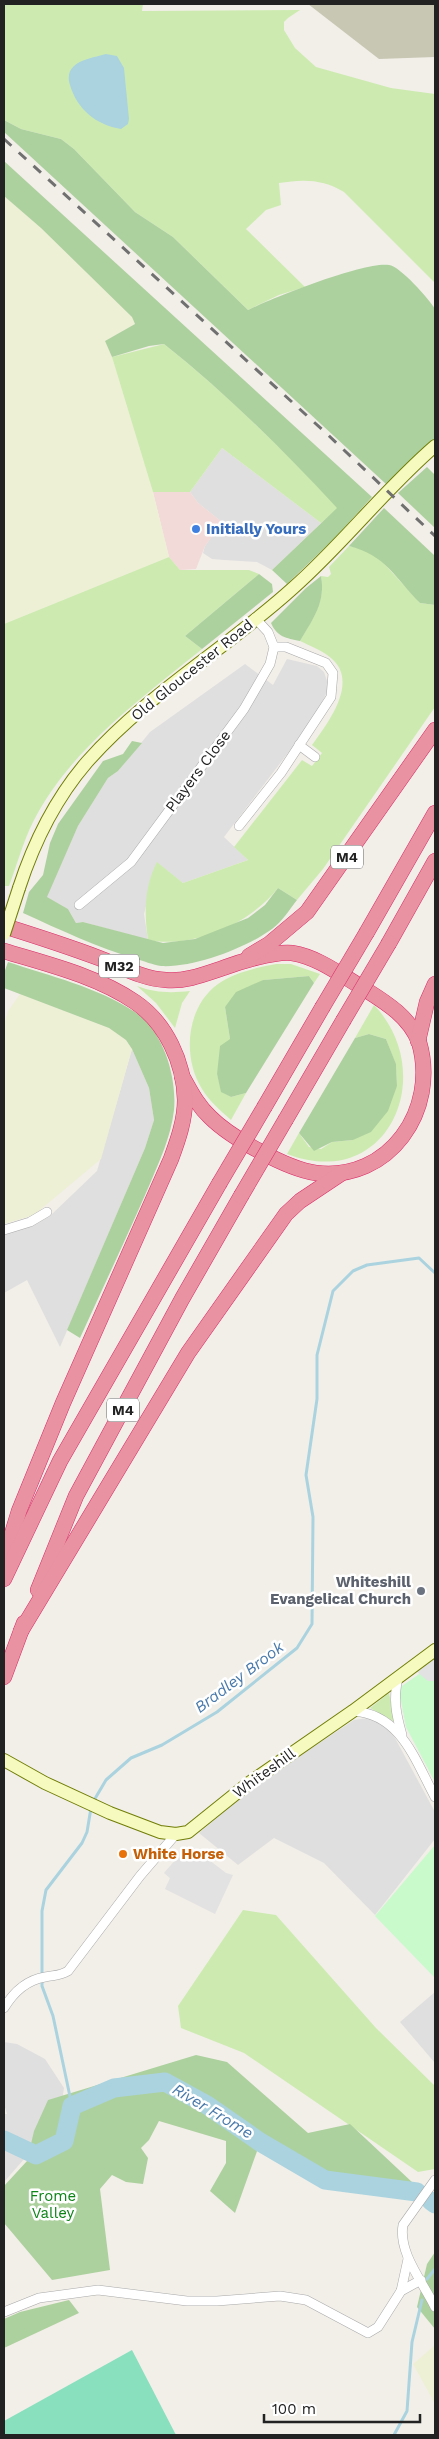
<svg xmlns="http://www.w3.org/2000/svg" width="439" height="2439" font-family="'Work Sans',sans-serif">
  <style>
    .residential { fill: #e0dfdf }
    .commercial { fill: #f2dad9 }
    .construction { fill: #c7c7b4 }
    .farmland { fill: #eef0d5 }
    .grass { fill: #cdebb0 }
    .forest { fill: #add19e }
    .park { fill: #c8facc }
    .pitch { fill: #88e0be }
    .parking { fill: #e2e2e2 }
    .water { fill: #aad3df }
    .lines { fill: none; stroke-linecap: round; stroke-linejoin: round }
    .stream { stroke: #aad3df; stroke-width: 3 }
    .river { stroke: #aad3df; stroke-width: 19 }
    .minor-casing { stroke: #a9a9a9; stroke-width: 10 }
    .secondary-casing { stroke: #707d05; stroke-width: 14 }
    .motorway-casing { stroke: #dc2a67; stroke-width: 16 }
    .minor { stroke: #fff; stroke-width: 9 }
    .secondary { stroke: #f7fabf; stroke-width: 12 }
    .motorway { stroke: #e892a2; stroke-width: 15 }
    .rail { stroke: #707070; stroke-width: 3; stroke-dasharray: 10 10; stroke-linecap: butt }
    .secondary-bridge-casing { stroke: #707d05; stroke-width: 14; stroke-linecap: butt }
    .motorway-bridge-casing { stroke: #dc2a67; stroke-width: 16; stroke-linecap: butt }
    .secondary-bridge { stroke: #f7fabf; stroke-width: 12 }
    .motorway-bridge { stroke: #e892a2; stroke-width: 15 }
    .shop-dot { fill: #3f7fe0; stroke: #fff; stroke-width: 2 }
    .worship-dot { fill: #6b7280; stroke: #fff; stroke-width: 2 }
    .food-dot { fill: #e8710a; stroke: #fff; stroke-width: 2 }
    .labels { text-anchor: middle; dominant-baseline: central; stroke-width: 5; stroke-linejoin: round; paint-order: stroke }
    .shield { fill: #fff; stroke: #646464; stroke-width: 1 }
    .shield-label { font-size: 14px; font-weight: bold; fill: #222 }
    .shop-label { font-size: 15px; font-weight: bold; fill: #366cbe; stroke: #fff; text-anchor: start }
    .street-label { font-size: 15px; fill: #222; stroke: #fff }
    .worship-label { font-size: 15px; font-weight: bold; fill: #5b616d; stroke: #fff; text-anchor: end }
    .food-label { font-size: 15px; font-weight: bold; fill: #c56008; stroke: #fff; text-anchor: start }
    .park-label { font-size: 15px; fill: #0c8416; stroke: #fff }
    .water-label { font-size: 16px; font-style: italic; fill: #4a7aab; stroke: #fff }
  </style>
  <rect width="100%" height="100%" fill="#f2efe9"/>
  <g class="residential">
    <polygon points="222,448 321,523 272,570 257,562 224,560 212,559 203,553 205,546 222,522 198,503 190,492"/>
    <polygon points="287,659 317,666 324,672 328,684 327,692 317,712 291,749 224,837 248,860 183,883 157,863 144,914 148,940 83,922 76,923 68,909 46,897 78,826 108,778 118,771 150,732 245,664 273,685"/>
    <polygon points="132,1049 149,1088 154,1120 145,1148 60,1347 27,1280 4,1293 4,1234 36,1224 50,1216 97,1171"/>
    <polygon points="368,1718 383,1724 395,1738 435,1812 435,1839 375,1915 324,1863 274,1838 238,1865 199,1833 256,1785 354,1720"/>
    <polygon points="435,1992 435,2063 400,2022"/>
    <polygon points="4,2042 17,2044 45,2059 64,2088 62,2101 38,2143 4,2182 4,2114 7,2114 4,2104"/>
  </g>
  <polygon class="commercial" points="153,492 190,492 198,503 222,522 205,546 196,569 180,570 169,557"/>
  <polygon class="construction" points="308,4 435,4 435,57 379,59"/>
  <g class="farmland">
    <polygon points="4,196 41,228 132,317 135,324 105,341 112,357 153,492 169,557 4,624"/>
    <polygon points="20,994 109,1028 126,1040 132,1049 101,1159 34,1215 4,1224 4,1024 8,1011"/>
    <polygon points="434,2346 435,2348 435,2404 413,2364"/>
  </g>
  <g class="grass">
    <path d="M4 4H143L142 11 300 10 288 18 284 22V30L295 48 316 67 391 88 435 94V283L344 192C323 179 303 179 279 183L281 205 266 210 246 229 305 287 279 295 248 310 173 237 135 212 74 149 61 139 21 129 4 120Z"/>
    <path d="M164 344C226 393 283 450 338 508L321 523 222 448 190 492H153L112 357Z"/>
    <path d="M349 546 366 550 379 558 420 603 435 605V707L323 869 297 900 278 888C250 924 193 949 148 940 144 913 144 887 157 862L183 883 248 860 234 847 302 760 312 766 322 753 312 745C327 724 360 682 331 658 322 650 310 646 300 641 312 620 326 601 321 576L328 577 331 574 329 567Z"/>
    <path d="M169 557 180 570H249L259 574 185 636 202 649C141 699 70 749 33 822 23 842 17 865 9 886H4V624Z"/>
    <path d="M276 964H291L320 974 314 983 309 976 263 980 225 1007 230 1039 217 1074 222 1092 231 1097 246 1093 231 1120C220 1110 209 1101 202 1089 182 1057 186 1007 218 984 233 973 259 967 276 964Z"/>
    <path d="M137 986C156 993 171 993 190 991L182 1003 175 1028 156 1003Z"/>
    <path d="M374 1005C439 1073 389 1193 287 1154L299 1133 309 1147 321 1149 332 1142 353 1140 397 1086 396 1065 386 1039 369 1034 355 1038Z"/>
    <polygon points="389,1693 396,1723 370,1708"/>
    <polygon points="243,1910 276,1915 376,2028 435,2086 435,2169 418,2172 244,2053 181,2028 178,2006"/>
  </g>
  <g class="forest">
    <path d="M4 120 21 129 61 139 74 149 135 212 173 237 248 310C272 298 365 261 389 265 400 266 429 299 435 309V440L386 484 4 132Z"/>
    <path d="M4 161 372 497 335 538 287 584 272 570 337 508C283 450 226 393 164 344L149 346 112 357 105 341 135 324 132 317 41 228 4 196Z"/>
    <polygon points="427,467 435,475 435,528 398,493"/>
    <path d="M384 508 435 556V605L420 603C394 577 387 556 349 546Z"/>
    <polygon points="259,574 272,584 273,592 202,649 185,636"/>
    <path d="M321 576C326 602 313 619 300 641 286 638 277 637 271 623L306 588Z"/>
    <path d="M132 741 142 743 118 771 108 778 78 826 47 897 68 909 76 923 83 922 163 943 195 939 248 918 265 905 278 888 297 900C290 909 282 922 272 929 246 948 194 968 161 966 153 965 144 961 136 959 97 947 60 930 23 913L29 892 43 875 50 843 58 824 103 761 123 754Z"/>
    <path d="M8 962C50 976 97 987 135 1012 164 1031 177 1078 174 1110 171 1137 159 1162 149 1186 127 1237 103 1287 80 1338L67 1330 145 1148 154 1120 149 1088 132 1049 126 1040 109 1028 4 988V973Z"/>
    <polygon points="309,976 314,983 246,1093 231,1097 221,1092 217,1074 220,1046 230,1039 225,1007 236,992 263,980"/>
    <polygon points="369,1034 386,1039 396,1064 397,1086 388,1111 371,1132 353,1140 332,1142 314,1151 299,1133 355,1038"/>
    <polygon points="196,2055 227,2062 308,2133 350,2124 413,2183 319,2174 261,2140 235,2213 210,2191 226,2163 226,2141 159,2121 149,2140 141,2148 148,2158 143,2184 126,2182 112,2175 100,2189 110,2270 52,2280 4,2223 4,2186 27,2161 34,2131 48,2100"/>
    <polygon points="435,2252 435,2329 417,2307 427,2264"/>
    <polygon points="69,2300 79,2313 4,2348 4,2319 20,2312"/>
  </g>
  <g class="park">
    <polygon points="435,1663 435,1782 406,1727 399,1691 402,1686"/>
    <polygon points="435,1845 435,1978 375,1916"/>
  </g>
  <polygon class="pitch" points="132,2350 176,2435 4,2435 4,2421"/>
  <g class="parking">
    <polygon points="435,1650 435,1681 428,1681 411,1667"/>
    <polygon points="200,1853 226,1873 233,1875 215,1914 165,1889 170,1878 164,1873 177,1858 189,1855 196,1860"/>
  </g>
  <path class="water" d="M106 54 117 56 124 68 129 119 128 124 121 129C96 125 77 109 70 85 68 79 68 72 73 67 80 59 96 57 106 54Z"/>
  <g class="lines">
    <g class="stream">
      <polyline points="93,1802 106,1780 131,1758 162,1745 217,1712 297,1648 312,1624 313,1517 306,1475 317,1399 317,1355 333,1291 353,1271 367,1265 419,1258 435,1273"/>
      <polyline points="72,2106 53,2016 42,1986 42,1911 46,1890 82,1843 87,1832 91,1808"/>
      <polyline points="427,2279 435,2269"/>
      <polyline points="394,2435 407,2411 412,2342 422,2300"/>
    </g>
    <g class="river">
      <polyline points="4,2140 36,2155 64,2141 72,2106 114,2088 165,2082 207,2105 260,2142 325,2180 417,2192"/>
      <polyline points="431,2201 435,2204"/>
    </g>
    <g class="minor-casing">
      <g id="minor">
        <polyline points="299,745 315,757"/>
        <polyline points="239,826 281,773 331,697 333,673 326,663 286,647 274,647"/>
        <polyline points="79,905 131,862 244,709 270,664 274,647 268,632 255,618"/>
        <polyline points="4,1230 30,1222 47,1212"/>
        <path d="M398 1678C393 1699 396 1714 402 1735"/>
        <path d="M353 1711C401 1714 415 1760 435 1797"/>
        <path d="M4 2008C13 1993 27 1980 45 1977 54 1975 60 1976 68 1971L140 1876 176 1834"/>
        <path d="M435 2180 403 2225C398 2253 423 2282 435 2307"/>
        <polyline points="401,2291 408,2259"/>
        <polyline points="4,2312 39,2298 98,2290 187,2301 217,2301 280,2296 306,2300 368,2333 378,2327 401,2291 421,2280"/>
      </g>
    </g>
    <g class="secondary-casing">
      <g id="secondary">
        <path d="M19 888C34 842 55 799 87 762 147 694 227 648 293 588 343 544 384 490 435 446"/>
        <polyline points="4,1760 45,1783 110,1813 160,1832 176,1834 188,1832 249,1783 353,1711 435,1650"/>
      </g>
    </g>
    <g class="motorway-casing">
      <g id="motorway">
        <path d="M4 926C36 936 67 946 99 958 120 966 143 979 166 980 185 982 205 974 223 968 239 962 275 951 292 953 318 957 341 975 363 988 385 1002 409 1016 419 1042 439 1110 389 1182 316 1173 287 1169 231 1138 210 1117 197 1105 190 1090 182 1076"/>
        <polyline points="367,932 435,813"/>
        <polyline points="389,943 435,861"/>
        <path d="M4 951C47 964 97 976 135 1002 166 1023 184 1062 185 1100 185 1120 178 1140 171 1159L63 1403 19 1511 4 1560"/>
        <polyline points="249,956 269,944 307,912 435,730"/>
        <polyline points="418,1041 427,1002 435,984"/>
        <polyline points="265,1106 322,1008"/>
        <polyline points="286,1119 343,1021"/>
        <polyline points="4,1579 60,1461 219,1184"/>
        <polyline points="38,1590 76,1496 182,1299 241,1196"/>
        <polyline points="21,1631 188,1353 286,1214 300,1201 342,1173"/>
        <polyline points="4,1677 24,1623"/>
      </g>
    </g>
    <use href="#minor" class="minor"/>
    <use href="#secondary" class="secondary"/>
    <use href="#motorway" class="motorway"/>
    <polyline class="rail" points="4,139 327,434 435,536"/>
    <g class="secondary-bridge-casing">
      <polyline id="secondary-bridge" points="4,934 19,888"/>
    </g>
    <g class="motorway-bridge-casing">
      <g id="motorway-bridge">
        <polyline points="322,1008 367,932"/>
        <polyline points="343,1021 389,943"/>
        <polyline points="219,1184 265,1106"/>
        <polyline points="241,1196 286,1119"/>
      </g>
    </g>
    <use href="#secondary-bridge" class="secondary-bridge"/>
    <use href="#motorway-bridge" class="motorway-bridge"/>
  </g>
  <circle class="shop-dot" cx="196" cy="529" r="5"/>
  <circle class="worship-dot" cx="421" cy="1591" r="5"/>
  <circle class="food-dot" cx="123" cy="1854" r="5"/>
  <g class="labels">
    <g class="shield">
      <rect x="331" y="845.5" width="32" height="23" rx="4"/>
      <rect x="99" y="954.5" width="40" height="23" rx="4"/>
      <rect x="107" y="1398.5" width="32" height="23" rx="4"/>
    </g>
    <g class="shield-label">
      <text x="347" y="857">M4</text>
      <text x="119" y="966">M32</text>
      <text x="123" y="1410">M4</text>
    </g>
    <g class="shop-label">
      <text x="206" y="529">Initially Yours</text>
    </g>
    <g class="street-label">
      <text transform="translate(192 670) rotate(-39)">Old Gloucester Road</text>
      <text transform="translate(198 771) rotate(-53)">Players Close</text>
      <text transform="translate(264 1773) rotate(-36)">Whiteshill</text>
    </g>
    <g class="worship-label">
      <text x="411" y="1582">Whiteshill<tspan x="411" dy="17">Evangelical Church</tspan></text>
    </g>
    <g class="food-label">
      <text x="133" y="1854">White Horse</text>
    </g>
    <g class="park-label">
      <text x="53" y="2196">Frome<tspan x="53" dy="17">Valley</tspan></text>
    </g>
    <g class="water-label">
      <text transform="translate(239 1677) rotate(-37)">Bradley Brook</text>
      <text transform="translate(213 2111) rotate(31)">River Frome</text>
    </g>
  </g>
  <rect width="439" height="2439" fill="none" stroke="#222222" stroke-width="10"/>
  <path d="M264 2414v8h156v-8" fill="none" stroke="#222222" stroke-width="2.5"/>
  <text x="272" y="2414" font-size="15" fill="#222222" stroke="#ffffff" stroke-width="4" paint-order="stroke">100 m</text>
</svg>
